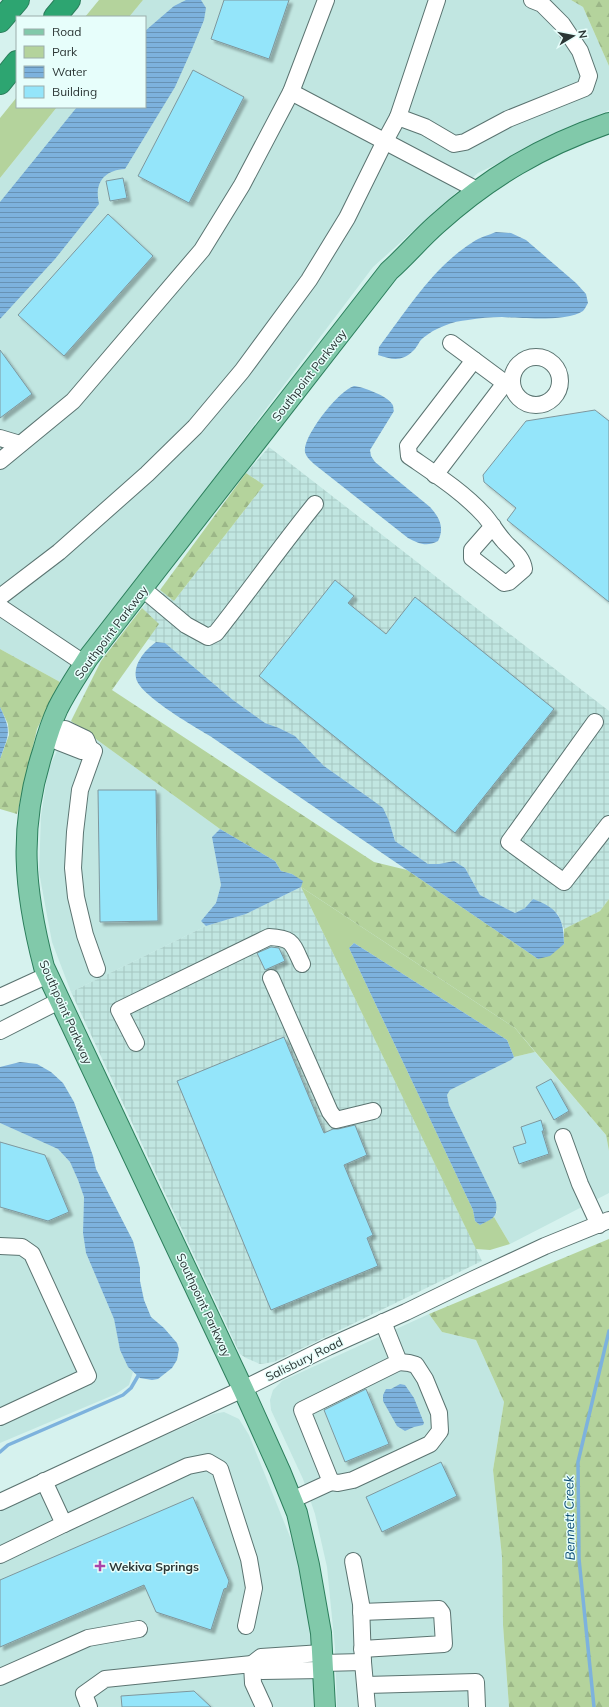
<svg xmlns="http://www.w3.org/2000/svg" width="609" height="1707" font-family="Mulish,sans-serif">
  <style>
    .built { fill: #c1e6e1 }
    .industrial { fill: url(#industrial-grid) }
    .green { fill: #b4d39c }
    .forest { fill: url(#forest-firs) }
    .water { fill: url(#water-rules) }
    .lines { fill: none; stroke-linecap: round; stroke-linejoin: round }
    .stream { stroke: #7db2dd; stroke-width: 3.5 }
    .building { fill: #94e5fa; stroke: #7e979d; filter: url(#shadow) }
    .minor-casing { stroke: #5b7471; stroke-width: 18 }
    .major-casing { stroke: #2c7e5c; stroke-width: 22 }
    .highway-casing { stroke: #2c7e5c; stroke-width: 24 }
    .minor { stroke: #fff; stroke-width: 16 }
    .major { stroke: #81c9aa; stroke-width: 20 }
    .highway { stroke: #2da571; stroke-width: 22 }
    .poi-dot { fill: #aa44a9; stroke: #e7fefb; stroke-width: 1.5 }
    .labels { text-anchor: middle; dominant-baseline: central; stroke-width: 3; stroke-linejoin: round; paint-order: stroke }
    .street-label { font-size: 12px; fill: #2b3635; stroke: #e7fefb }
    .poi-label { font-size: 12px; font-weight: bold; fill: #2b3635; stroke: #e7fefb; text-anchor: start }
    .water-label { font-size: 13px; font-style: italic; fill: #054770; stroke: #e7fefb }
  </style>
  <defs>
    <pattern id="industrial-grid" width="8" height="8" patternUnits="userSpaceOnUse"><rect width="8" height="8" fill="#c1e6e1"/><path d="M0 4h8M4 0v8" fill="none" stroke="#a6c6c2"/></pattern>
    <pattern id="forest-firs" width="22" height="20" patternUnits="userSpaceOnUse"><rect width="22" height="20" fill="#b4d39c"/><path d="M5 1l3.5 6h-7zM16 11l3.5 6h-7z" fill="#9bb687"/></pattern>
    <pattern id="water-rules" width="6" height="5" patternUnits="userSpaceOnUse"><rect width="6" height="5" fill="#7db2dd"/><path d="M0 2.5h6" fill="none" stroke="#6792b4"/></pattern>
    <filter id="shadow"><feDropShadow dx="3.5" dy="3.5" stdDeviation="1" flood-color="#0004"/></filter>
  </defs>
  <rect width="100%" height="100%" fill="#d6f2ee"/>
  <g class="built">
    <polygon points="143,0 571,0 583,7 609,66 609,110 478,173 373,267 60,682 0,649 0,178 57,107 145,107 145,17 129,17"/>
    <polygon points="71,721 220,829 212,837 221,885 216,903 201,921 206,926 71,992 52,942 39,872 41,816 48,770"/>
    <polygon points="535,1052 606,1135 609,1151 609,1193 510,1244 494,1217 497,1212 449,1105 447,1095 450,1090 511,1060 514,1057"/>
    <polygon points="0,1123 58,1149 70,1162 78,1180 84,1197 83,1233 86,1253 114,1319 120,1350 128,1367 133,1372 129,1385 116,1394 0,1443"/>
    <polygon points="429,1314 442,1332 476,1340 504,1402 493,1470 502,1557 503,1625 509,1707 337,1707 335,1648 327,1567 315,1514 303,1479 271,1410 270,1400 273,1390 282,1381"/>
    <polygon points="224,1412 239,1419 249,1435 301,1564 312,1633 314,1707 0,1707 0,1509 213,1414"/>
  </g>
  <g class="industrial">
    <polygon points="269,447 609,711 609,899 600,911 564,929 558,914 533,899 525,908 515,913 480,895 465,868 454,861 439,864 428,864 395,841 389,821 368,797 324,766 295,736 279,728 265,723 233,700 165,643 156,642 148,639 158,624 142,608 160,590 174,601 264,485 246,473"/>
    <polygon points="301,887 482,1261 274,1362 260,1364 246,1358 240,1354 71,992 206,926 246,914"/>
  </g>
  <g class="green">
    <polygon points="99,0 143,0 129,17 85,17"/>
    <polygon points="17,97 17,107 57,107 0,178 0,118"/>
    <polygon points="301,887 515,1028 535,1052 514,1057 507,1040 354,943 349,948 473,1210 475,1221 480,1225 494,1217 510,1244 490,1250 476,1249"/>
  </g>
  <g class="forest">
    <polygon points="571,0 609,0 609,66 583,7"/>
    <polygon points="246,473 264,485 174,601 160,590"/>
    <polygon points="142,608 159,624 112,690 374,862 407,870 538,959 564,944 564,929 600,911 609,899 609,1151 606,1135 515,1028 301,887 302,881 292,874 281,871 275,861 220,829 71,721 101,661"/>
    <polygon points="0,649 60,682 37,729 17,814 0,809 0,759 9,735 8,724 0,707"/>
    <polygon points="609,1239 609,1707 509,1707 503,1625 502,1557 493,1470 504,1402 476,1340 442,1332 429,1314"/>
  </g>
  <g class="water">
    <path d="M186 0H201L206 8 204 20 192 49 175 87 125 169C104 170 94 183 99 204L55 259 0 319V202L77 107H145V31L174 6Z"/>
    <path d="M496 232 511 233 526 240 576 283 586 294 588 303C586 306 585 309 583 311 567 322 521 318 502 317 491 317 479 318 468 320 453 321 435 328 423 338 419 341 418 346 414 350 402 362 393 360 378 355L379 347C407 310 433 267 473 242 480 237 489 235 496 232Z"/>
    <path d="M354 386C363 387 388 396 392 404 394 406 393 409 394 411L370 450 371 456 375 462 430 507C439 517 445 527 438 541 427 547 419 544 408 538L314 464C311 461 306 457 305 452 302 437 339 390 354 386Z"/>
    <path d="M156 642 165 643 233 700 265 723 279 728 295 736 324 766 368 797 383 808 389 821 395 841 428 864H439L454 861 465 868 480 895 515 913 525 908 533 899C558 908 564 918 564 944L550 956 538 959 210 736C195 727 139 695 136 678 133 664 145 650 156 642Z"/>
    <path d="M0 707C12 732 9 734 0 759Z"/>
    <polygon points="220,829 275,861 281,871 292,874 303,881 301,887 246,914 206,926 201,921 216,903 221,885 212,837"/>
    <path d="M354 943 507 1040 514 1057 511 1060 450 1090 447 1095 449 1105 496 1202C498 1218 493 1218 480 1225L475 1221 473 1210 349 948Z"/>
    <polygon points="20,1062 37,1064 51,1072 63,1083 74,1102 93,1156 96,1169 133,1241 140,1268 140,1281 144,1300 151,1317 164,1328 177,1343 179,1349 177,1360 172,1368 158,1379 152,1380 140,1378 128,1367 120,1350 114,1319 86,1253 83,1233 84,1197 78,1180 70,1162 58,1149 0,1123 0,1067"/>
    <polygon points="400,1384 405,1385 414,1398 424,1423 423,1425 414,1427 405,1431 397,1426 383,1401 383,1395 386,1389 391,1389"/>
  </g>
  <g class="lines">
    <g class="stream">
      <polyline points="0,1452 8,1445 123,1395 131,1388 138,1376"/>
      <polyline points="594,1707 579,1559 578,1462 609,1331"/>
    </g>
  </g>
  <g class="building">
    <polygon points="224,0 289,0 269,59 211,39"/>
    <polygon points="193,70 244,97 189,203 138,176"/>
    <polygon points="123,178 127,198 110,201 106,181"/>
    <polygon points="108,214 153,256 64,356 18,315"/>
    <polygon points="0,350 32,394 0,418"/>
    <polygon points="595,410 609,421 609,602 507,520 516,508 484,482 483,475 526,421"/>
    <polygon points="335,580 354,596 348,603 386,634 415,597 554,709 455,833 259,676"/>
    <polygon points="98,790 156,790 158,921 100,922"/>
    <polygon points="271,947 279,948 285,961 265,970 257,953"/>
    <polygon points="284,1037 324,1133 333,1129 338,1129 355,1125 367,1155 344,1165 373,1235 367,1238 378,1266 271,1310 177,1081"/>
    <polygon points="551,1079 569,1111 554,1120 536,1087"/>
    <polygon points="541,1120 544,1131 542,1131 549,1154 519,1164 513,1147 526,1143 521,1127"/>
    <polygon points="0,1142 45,1155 69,1212 48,1221 0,1207"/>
    <polygon points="366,1389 389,1444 345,1462 324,1410"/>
    <polygon points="441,1462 457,1496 382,1532 366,1497"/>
    <polygon points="193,1497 229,1581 227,1588 224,1589 211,1630 156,1612 144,1585 0,1647 0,1580"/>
    <polygon points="194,1691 211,1707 122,1707 121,1696"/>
  </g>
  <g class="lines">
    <g class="minor-casing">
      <g id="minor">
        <polyline points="291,92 479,191"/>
        <polyline points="398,117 437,0"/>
        <circle cx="536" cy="381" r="24"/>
        <path d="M474 360 408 446 409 456C435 474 463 492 484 515 491 523 496 532 503 540 511 550 522 555 524 569L509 582 504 583 472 558V550L493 526"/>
        <polyline points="0,438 20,444"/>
        <polyline points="0,461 73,401 202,250 242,185 291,92 326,0"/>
        <polyline points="435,475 505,383 451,343"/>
        <path d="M143 589 186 625 208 637 216 633C250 590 281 546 315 504"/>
        <polyline points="0,597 59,552 147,474 195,427 242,371 309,280 347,218 385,141 398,117 425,127 454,144 465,142 508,119 585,88 589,76 580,51 562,24 542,4 532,0"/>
        <polyline points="0,607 85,664"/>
        <polyline points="595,722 509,842 564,882 609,824"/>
        <polygon points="65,729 86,739 90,749 82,751 59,742 58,733"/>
        <polyline points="90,749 94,751 80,790 75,832 73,868 76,897 85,935 97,969"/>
        <polyline points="271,978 330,1112 336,1120 373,1111"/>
        <polyline points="0,997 48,975"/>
        <polyline points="0,1031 59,1001"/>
        <path d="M136 1043 119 1010 269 937C293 938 292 943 302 964"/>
        <polyline points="563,1137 580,1184 599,1225"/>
        <polyline points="0,1246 22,1247 32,1254 88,1376 0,1417"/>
        <polyline points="331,1482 338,1483 353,1480 430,1444 440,1431 439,1413 425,1379 416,1365 409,1363 399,1362"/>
        <polyline points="292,1500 331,1482 302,1410 399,1362 383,1322"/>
        <polyline points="0,1502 243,1389 328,1347 406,1312 474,1279 545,1246 609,1220"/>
        <polyline points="64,1524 188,1466 208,1462 220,1469 249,1559 254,1588 246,1626"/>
        <polyline points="0,1555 64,1524 44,1481"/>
        <polyline points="353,1561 361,1604 363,1662"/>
        <polyline points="361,1612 439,1609 442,1613 444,1644 362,1649"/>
        <polyline points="322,1653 261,1657 252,1664 262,1671 322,1670"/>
        <polyline points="322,1663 363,1662 367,1707"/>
        <polyline points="0,1677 88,1638 139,1629"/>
        <polyline points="366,1685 476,1682 477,1707"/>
        <polyline points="89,1707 84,1694 105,1679 252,1664 253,1683 264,1707"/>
      </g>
    </g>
    <g class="major-casing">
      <path id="major" d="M325 1707 321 1633 309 1565 297 1513 280 1471 243 1389 44 967C24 890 18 828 43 751 47 736 52 721 58 708 67 690 78 674 88 658L389 271C406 256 420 239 437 224 489 177 542 146 609 123"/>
    </g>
    <g class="highway-casing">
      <g id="highway">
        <polyline points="55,17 69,0"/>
        <polyline points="0,21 18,0"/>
        <polyline points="0,83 17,62"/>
      </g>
    </g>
    <use href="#minor" class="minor"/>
    <use href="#major" class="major"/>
    <use href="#highway" class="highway"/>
  </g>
  <path class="poi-dot" d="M98 1560h4v4h4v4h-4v4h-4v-4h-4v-4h4z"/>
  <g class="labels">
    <g class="street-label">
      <text transform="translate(309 375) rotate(-52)">Southpoint Parkway</text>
      <text transform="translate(111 632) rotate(-53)">Southpoint Parkway</text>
      <text transform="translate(66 1012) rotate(66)">Southpoint Parkway</text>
      <text transform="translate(204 1305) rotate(65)">Southpoint Parkway</text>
      <text transform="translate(304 1359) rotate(-26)">Salisbury Road</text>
    </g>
    <g class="poi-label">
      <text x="109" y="1566">Wekiva Springs</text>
    </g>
    <g class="water-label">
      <text transform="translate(569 1518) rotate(-91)">Bennett Creek</text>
    </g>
  </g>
  <rect x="16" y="16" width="130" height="92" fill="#e7fefb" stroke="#9caeac"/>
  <rect x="24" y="29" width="20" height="6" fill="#81c9aa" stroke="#9caeac"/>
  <text x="52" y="36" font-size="12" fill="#2b3635">Road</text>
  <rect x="24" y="46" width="20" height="12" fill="#b4d39c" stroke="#9caeac"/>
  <text x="52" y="56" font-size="12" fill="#2b3635">Park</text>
  <rect x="24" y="66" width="20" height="12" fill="url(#water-rules)" stroke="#9caeac"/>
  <text x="52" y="76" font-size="12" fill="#2b3635">Water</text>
  <rect x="24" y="86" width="20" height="12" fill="#94e5fa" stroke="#9caeac"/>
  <text x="52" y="96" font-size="12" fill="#2b3635">Building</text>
  <g transform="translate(573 36) rotate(80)" stroke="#e7fefb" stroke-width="3" paint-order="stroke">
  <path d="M0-3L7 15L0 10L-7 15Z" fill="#2b3635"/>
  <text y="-6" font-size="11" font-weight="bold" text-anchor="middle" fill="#2b3635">N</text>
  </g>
</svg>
